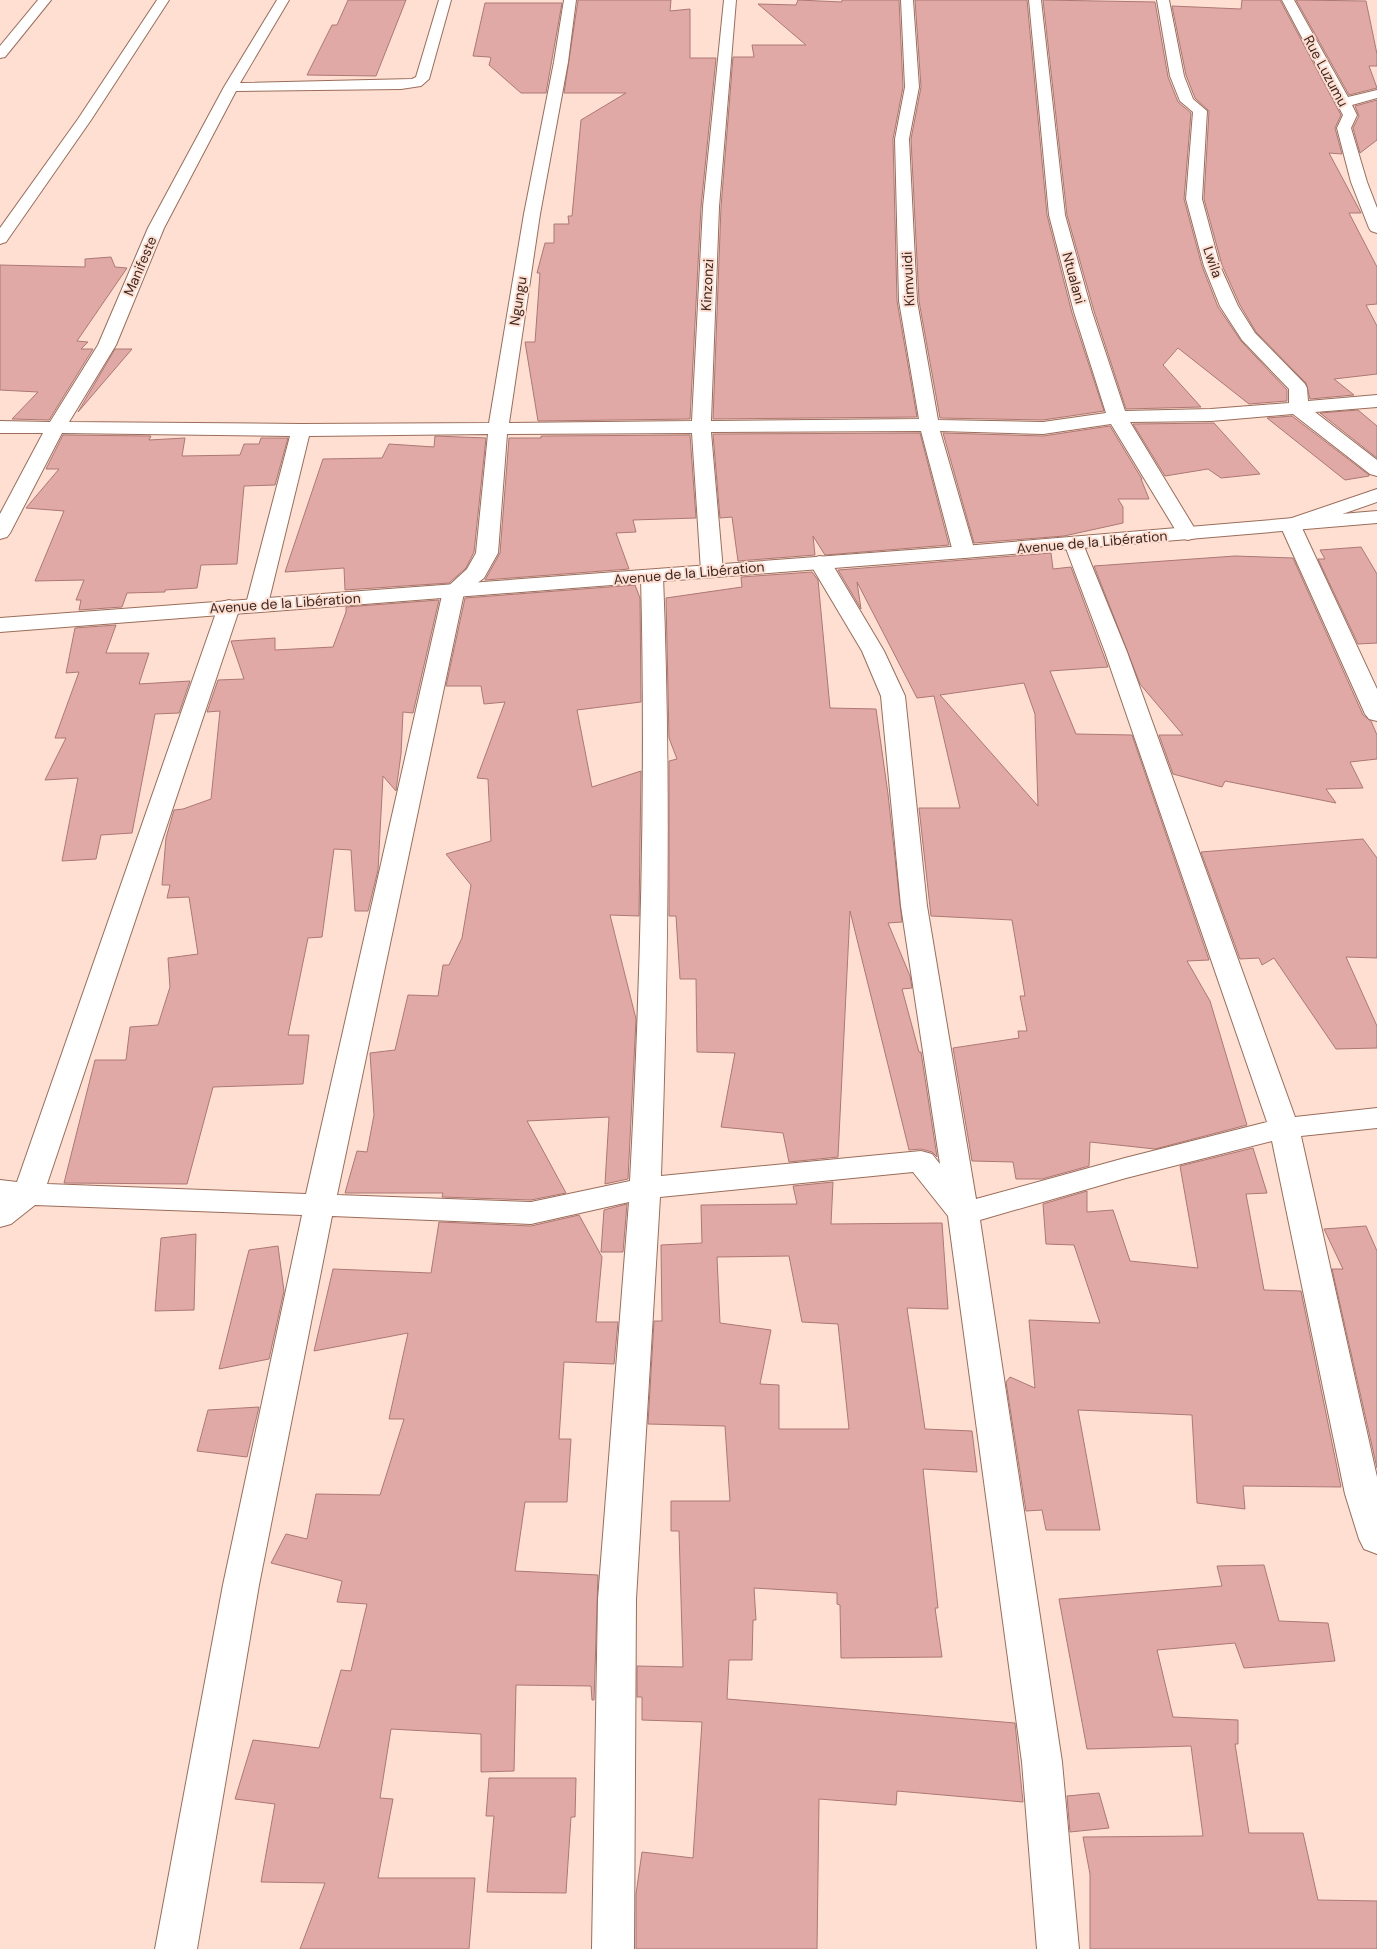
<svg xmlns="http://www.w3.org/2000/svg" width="1377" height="1949" font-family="'DM Sans',sans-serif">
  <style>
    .building { fill: #e1a9a5; stroke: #ac7874; fill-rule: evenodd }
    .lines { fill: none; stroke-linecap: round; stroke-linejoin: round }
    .street-casing { stroke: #9b6d5a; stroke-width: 2 }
    .highway-casing { stroke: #9b6d5a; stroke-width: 2 }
    .street { fill: #fff; fill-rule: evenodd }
    .highway { fill: #fff; fill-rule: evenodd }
    .labels { text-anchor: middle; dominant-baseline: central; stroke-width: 4; stroke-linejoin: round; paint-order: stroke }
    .far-street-label { font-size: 14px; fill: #3e2a22; stroke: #ffdfd2 }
  </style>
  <rect width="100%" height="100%" fill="#ffdfd2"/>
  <g class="building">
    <polygon points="348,0 406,0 376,76 307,75 332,25 337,25"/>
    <polygon points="578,0 671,0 670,11 690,9 690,58 716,58 701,207 690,419 538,421 525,342 535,342 540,273 537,273 545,243 554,243 554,224 569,224 568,216 572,216 581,120 626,93 564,93"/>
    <polygon points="798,0 842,2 842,0 899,0 903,87 893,139 897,301 917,417 713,419 721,207 733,57 754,57 752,45 806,45 758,4 796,5"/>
    <polygon points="915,0 1027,0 1047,215 1072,313 1104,411 1043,420 940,418 919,301 911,139 921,87"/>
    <polygon points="1043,0 1155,2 1168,77 1178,102 1191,113 1184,199 1202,266 1218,307 1241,341 1287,390 1287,401 1249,404 1178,348 1163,365 1201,407 1126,409 1094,311 1067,215"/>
    <polygon points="1242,0 1280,0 1341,115 1335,128 1342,154 1329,153 1360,211 1361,213 1349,213 1377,267 1377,304 1366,305 1377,326 1377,374 1334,379 1354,395 1310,399 1306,383 1256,332 1240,305 1222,265 1204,199 1209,111 1195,98 1186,75 1172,6 1241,9"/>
    <polygon points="1296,0 1366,1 1377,54 1377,66 1369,66 1377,88 1349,95"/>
    <polygon points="485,3 562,3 546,93 521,93 489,65 491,58 489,57 473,56"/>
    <polygon points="1377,100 1377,140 1360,153 1353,128 1359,116 1355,106"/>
    <polygon points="111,257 115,267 127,268 77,341 88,342 81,349 93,349 49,420 12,419 38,392 0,390 0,265 85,267 85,259"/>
    <polygon points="115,349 132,349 78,412"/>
    <polygon points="1358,410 1377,426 1377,458 1320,413"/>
    <polygon points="1292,416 1369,475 1369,476 1345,480 1267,418"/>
    <polygon points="1214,423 1260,474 1221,478 1208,469 1165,476 1133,424"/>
    <polygon points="1110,426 1142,479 1141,479 1149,499 1118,499 1123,507 1123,523 1064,536 974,543 943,433 1043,436"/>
    <polygon points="920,433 949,545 825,555 813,536 815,555 738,561 732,517 720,518 713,434"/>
    <polygon points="63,435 151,436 149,440 185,438 182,456 240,455 244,444 259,444 261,438 288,438 275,485 244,486 237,564 201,565 197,588 165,590 165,592 127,593 122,607 79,610 81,600 76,600 84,580 35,581 64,511 26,508 59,469 46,469"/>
    <polygon points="690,435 696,518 633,520 636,532 616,533 629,569 485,580 500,553 509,438 541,438 541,436"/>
    <polygon points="435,436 486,438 474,552 466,568 449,583 345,590 344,568 285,572 323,459 382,458 389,444 434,447"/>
    <polygon points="1361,547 1377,574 1377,643 1358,644 1318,559 1325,559 1320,550"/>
    <path d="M1051 553 1053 569 1071 567 1108 667 1050 671 1076 734 1132 735 1209 960 1187 961 1210 1001 1247 1125 1155 1149 1090 1142 1089 1166 1042 1179H1016L1013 1162 972 1161 953 1048 1019 1038 1018 1031H1027L1020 996H1025L1012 920 931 916 919 808H960L934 696 917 698 857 582 861 609 838 570ZM1024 683 1035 714 1038 806 940 695Z"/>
    <polygon points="1235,556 1293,558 1363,715 1371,721 1377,735 1377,759 1350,762 1363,788 1326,789 1336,803 1225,781 1222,787 1173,774 1159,735 1183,735 1140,684 1094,566"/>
    <polygon points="812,572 818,580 830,708 876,709 888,794 902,922 888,923 910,976 912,988 902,989 919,1052 921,1052 937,1157 932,1152 921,1149 909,1150 850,911 838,1157 789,1162 783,1133 721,1127 735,1053 697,1052 696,979 680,979 676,916 669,916 669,761 677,759 669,738 666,598 742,587 741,577"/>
    <polygon points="635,585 640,598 641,702 577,710 592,787 641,771 639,916 610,915 636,1019 628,1179 605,1184 609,1117 527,1121 566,1193 531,1200 442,1197 443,1193 345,1193 357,1151 367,1152 374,1115 370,1053 395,1050 408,995 438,996 443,965 449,965 462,938 471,885 446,854 491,841 488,779 477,778 505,702 484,704 481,686 446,686 465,598"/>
    <polygon points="439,600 413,713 403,712 401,754 396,791 383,776 378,870 368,911 355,911 351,850 334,849 322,937 308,938 288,1035 309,1035 303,1084 213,1087 187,1184 64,1183 95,1060 126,1060 130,1027 158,1025 170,987 168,958 198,954 189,897 167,898 170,885 162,885 166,838 174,810 183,809 211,799 220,711 207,712 218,680 244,679 231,641 275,638 275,650 333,647 346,612 346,607"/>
    <polygon points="116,625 106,653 149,653 139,684 190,681 179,713 155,714 132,833 101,835 96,859 62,861 78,778 45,780 66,738 55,738 79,672 66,673 75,628"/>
    <polygon points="1363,839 1377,858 1377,958 1346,957 1377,1026 1377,1048 1336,1049 1274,958 1262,965 1259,958 1240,959 1201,852"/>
    <polygon points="1253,1148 1267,1193 1246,1194 1264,1290 1301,1291 1341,1487 1243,1486 1245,1509 1197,1503 1192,1415 1078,1410 1100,1530 1046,1530 1042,1510 1026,1511 1006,1382 1010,1377 1035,1388 1029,1320 1100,1323 1074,1245 1046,1244 1043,1204 1087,1191 1087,1212 1113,1210 1130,1261 1198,1268 1180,1166"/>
    <path d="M833 1182 831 1224 942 1223 948 1309 907 1308 925 1429 972 1431 977 1472 923 1469 938 1608H935L942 1657 841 1658 840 1605 837 1604V1593L754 1588 756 1620H753L752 1660H729L727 1699 1015 1723 1023 1802 897 1791 896 1805 819 1799 817 1949H636V1894L642 1852 693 1858 702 1722 642 1720V1697H637V1666L683 1667 679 1531H671V1501H730L725 1426 648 1424 654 1321H662L661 1245 702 1243 701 1205 797 1204 793 1186ZM789 1256 802 1322 838 1324 849 1429H779V1385L760 1384 771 1330 720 1323 717 1257Z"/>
    <polygon points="627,1204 623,1252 601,1252 604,1210"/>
    <polygon points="579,1215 602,1257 596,1322 618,1322 614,1364 564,1362 559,1439 571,1439 567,1502 525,1502 515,1571 598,1575 594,1700 592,1700 591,1686 516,1685 514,1771 481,1772 481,1734 391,1729 380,1798 393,1799 378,1878 475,1878 469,1949 300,1949 325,1883 261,1882 275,1804 235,1799 253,1740 319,1748 341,1670 351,1671 367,1604 337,1602 342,1581 271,1563 286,1534 307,1539 316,1494 380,1495 404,1419 389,1419 408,1333 314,1351 333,1269 431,1273 439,1222 531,1226"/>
    <polygon points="1366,1226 1377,1251 1377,1468 1332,1269 1343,1269 1324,1229"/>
    <polygon points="196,1234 194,1310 155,1311 161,1238"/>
    <polygon points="278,1246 284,1291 269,1359 219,1369 249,1250"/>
    <polygon points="259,1407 247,1457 197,1451 208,1410"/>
    <polygon points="1264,1565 1279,1621 1328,1623 1335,1661 1244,1668 1235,1643 1157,1650 1173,1717 1238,1720 1238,1744 1235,1744 1249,1833 1303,1833 1318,1900 1377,1901 1377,1949 1090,1949 1090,1874 1083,1837 1203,1836 1191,1746 1087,1749 1059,1599 1222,1586 1217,1566"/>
    <polygon points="489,1778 576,1778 575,1817 571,1817 566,1893 487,1892 494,1816 486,1816"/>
    <polygon points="1099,1793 1109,1828 1070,1832 1067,1796"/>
  </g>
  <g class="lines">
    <g class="street-casing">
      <g id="street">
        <polygon points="38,0 51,0 5,57 0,58 0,46"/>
        <polygon points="157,0 169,0 91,120 6,242 0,244 0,228 78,119"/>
        <path d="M277 0H289L240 83 412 79 416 77 439 0H451L429 79 421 86 401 89 236 91 164 228 116 345 69 422 301 424 489 423 524 214 554 62 564 0H576L568 62 540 214 509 423 692 421 703 207 724 0H736L719 207 711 421 919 419 899 301 895 139 905 87 901 0H913L919 87 909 139 917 301 938 420 1043 422 1106 413 1074 312 1049 215 1029 0H1041L1065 215 1092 312 1125 411 1211 409 1289 403V389L1242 340 1220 306 1204 266 1186 199 1193 112 1180 101 1170 76 1157 0H1169L1184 76 1193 99 1207 111 1202 199 1220 266 1238 306 1255 333 1305 384 1307 388 1308 401 1377 395V407L1315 412 1377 460V476L1370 474 1293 414 1211 421 1130 422 1198 534 1195 538 1188 540 1181 538 1178 534 1111 424 1043 434 940 431 975 552 971 556 964 558 957 556 953 552 921 431 711 432 723 571 720 576 712 577 704 576 701 571 692 433 507 434 498 553 484 578 464 593 337 1195 531 1202 630 1181C641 979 646 778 641 576L644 571 652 570 660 571 663 576C671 776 668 976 661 1176L921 1151 932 1154 940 1164 901 906 881 696 862 651 809 562 813 558 820 556 827 558 831 562 884 651 905 696 927 906 976 1199 1125 1158 1267 1122 1105 652 1064 543 1067 539 1074 537 1081 539 1127 652 1295 1117 1377 1108V1128L1301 1136 1377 1477V1554L1364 1549 1359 1539 1345 1494 1272 1141 1126 1178 980 1220 1062 1762 1079 1949H1037L1022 1762 948 1216 913 1172 660 1197 636 1599 634 1949H592L598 1599 629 1202 531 1224 332 1216 259 1585 197 1949H155L223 1585 302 1215 35 1205 11 1224 0 1227V1180L17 1182 218 607 221 602 229 600 237 602 240 607 47 1184 306 1194 443 591 467 569 476 553 488 434 309 436 268 604 265 609 257 611 249 609 246 604 290 436 62 433 10 533 7 537 0 539V514L43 433H0V421L50 422 98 345 148 228 224 87Z"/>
        <polygon points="1282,0 1294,0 1348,97 1377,90 1377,98 1352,105 1357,115 1351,128 1367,182 1377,208 1377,233 1371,231 1369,228 1351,182 1337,128 1343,115"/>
        <polygon points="1377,489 1377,502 1302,528 1377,689 1377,721 1369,719 1365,714 1280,525 1283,521"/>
      </g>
    </g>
    <g class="highway-casing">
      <polygon id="highway" points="1377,511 1377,523 964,558 0,632 0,618 964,546"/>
    </g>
    <use href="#street" class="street"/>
    <use href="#highway" class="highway"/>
  </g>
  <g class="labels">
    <g class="far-street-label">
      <text transform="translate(1326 71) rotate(62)">Rue Luzumu</text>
      <text transform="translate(1213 262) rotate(71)">Lwila</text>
      <text transform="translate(140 266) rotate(-67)">Manifeste</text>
      <text transform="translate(1074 278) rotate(75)">Ntualani</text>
      <text transform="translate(908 279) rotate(-93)">Kimvuidi</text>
      <text transform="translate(707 285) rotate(-87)">Kinzonzi</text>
      <text transform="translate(518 301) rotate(-81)">Ngungu</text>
      <text transform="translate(1092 542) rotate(-5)">Avenue de la Libération</text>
      <text transform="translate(689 573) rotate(-5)">Avenue de la Libération</text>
      <text transform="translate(285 603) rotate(-4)">Avenue de la Libération</text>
    </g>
  </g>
</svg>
